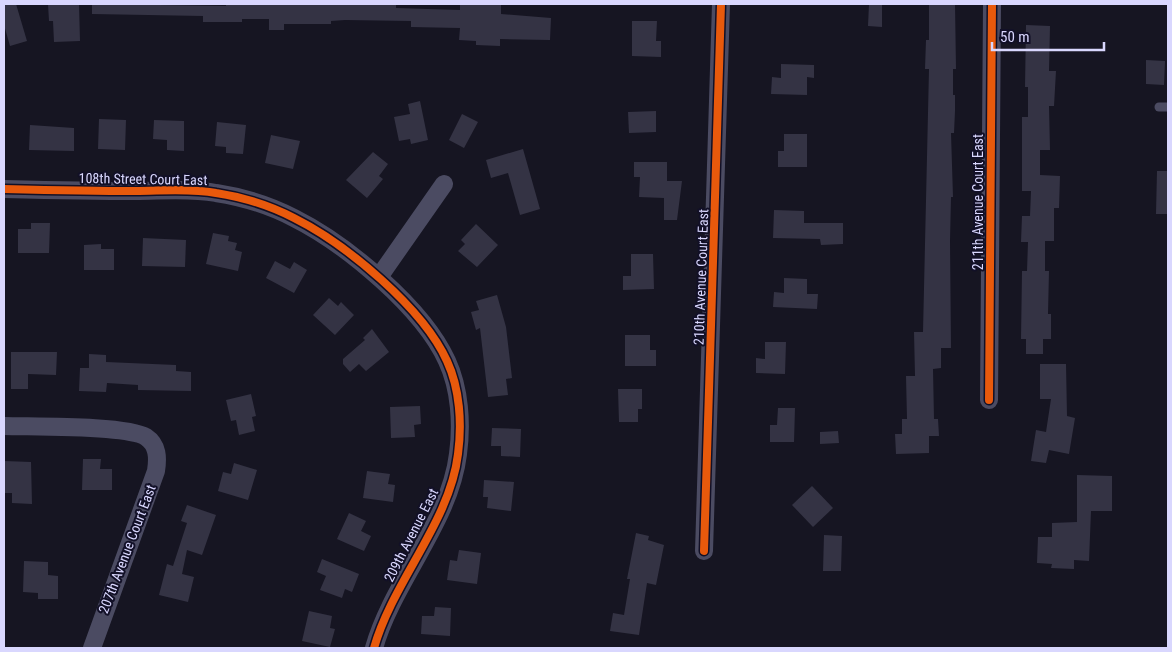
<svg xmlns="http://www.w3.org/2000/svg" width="1172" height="652" font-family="'Roboto Condensed',sans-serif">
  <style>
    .building { fill: #343344 }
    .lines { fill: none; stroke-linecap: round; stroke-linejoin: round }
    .service { stroke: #4b4b62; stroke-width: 9 }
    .minor { stroke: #4b4b62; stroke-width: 18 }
    .cycleway-casing { stroke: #121027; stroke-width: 11 }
    .cycleway { stroke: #e8590c; stroke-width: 8 }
    .labels { text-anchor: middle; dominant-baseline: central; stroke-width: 4; stroke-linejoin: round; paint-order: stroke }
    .street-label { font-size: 14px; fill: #d9d7fe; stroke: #121027 }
  </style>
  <rect width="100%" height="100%" fill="#161522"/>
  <g class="building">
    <polygon points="4,4 16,4 27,41 10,46 4,25"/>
    <polygon points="48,4 79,4 80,41 54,42 53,21 49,21"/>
    <polygon points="92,4 226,6 226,4 396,4 396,8 460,10 460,4 501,4 501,14 551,18 550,40 500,39 500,46 476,45 476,41 459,40 460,28 411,27 411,21 345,20 331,21 331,24 284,24 284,30 269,30 269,19 242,19 242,22 203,22 203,16 92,14"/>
    <polygon points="869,4 882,4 882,27 868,26"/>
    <polygon points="929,4 955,4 956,69 953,69 953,95 955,95 955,111 954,133 951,133 953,197 951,197 950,241 951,348 941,348 941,368 933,369 934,419 938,419 939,436 929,436 929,453 896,454 895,434 902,434 902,419 907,419 906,376 915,376 914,332 923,332 929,69 925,69 926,40 929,40"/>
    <polygon points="632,21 657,21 656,41 661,41 661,57 632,56"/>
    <polygon points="1026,25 1050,26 1049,71 1056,71 1054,106 1049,106 1050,150 1040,150 1040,175 1060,176 1059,208 1054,208 1054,241 1045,241 1045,271 1049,271 1048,314 1051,314 1051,339 1043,339 1043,354 1026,354 1026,339 1021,339 1022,271 1027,271 1028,242 1021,242 1022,216 1030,216 1031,191 1022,191 1022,117 1028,117 1028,87 1025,87"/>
    <polygon points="1146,60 1165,61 1164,85 1146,84"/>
    <polygon points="781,64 814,65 814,78 807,77 807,95 771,94 772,77 781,78"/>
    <polygon points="420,101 428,140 411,144 410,139 399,141 394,117 410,114 408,104"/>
    <polygon points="656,111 656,132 629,133 628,112"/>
    <polygon points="462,114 478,122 464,148 449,140"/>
    <polygon points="99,119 126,120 125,150 98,149"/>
    <polygon points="154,120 184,121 184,151 167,150 167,140 153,139"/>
    <polygon points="217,122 246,125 243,154 226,153 226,147 215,146"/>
    <polygon points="30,125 74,128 74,151 29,150"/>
    <polygon points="784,134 807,134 807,167 778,167 778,151 784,151"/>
    <polygon points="271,135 300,141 293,169 265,163"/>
    <polygon points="523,149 540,209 520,215 508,173 491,178 486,160"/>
    <polygon points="373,152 388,164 379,176 383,179 367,198 346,180"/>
    <polygon points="634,162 667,162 667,181 682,181 677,220 664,220 664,198 639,197 640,177 634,177"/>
    <polygon points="1157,171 1168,171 1168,214 1156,214"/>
    <polygon points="774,210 804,211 804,223 843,223 843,244 821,245 820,239 773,238"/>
    <polygon points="31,223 50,223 49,253 18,253 18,229 31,229"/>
    <polygon points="476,224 498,245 477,267 458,251 465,244 461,240"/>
    <polygon points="213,233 229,236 228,241 237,243 235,250 242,252 238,271 206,264"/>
    <polygon points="143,238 186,240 185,267 142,266"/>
    <polygon points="101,244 101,249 114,249 114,270 84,270 84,245"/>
    <polygon points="631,254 653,254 654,289 623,290 623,276 631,276"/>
    <polygon points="275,261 290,269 294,262 307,270 294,293 266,278"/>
    <polygon points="784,278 807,279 807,294 818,294 817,309 773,307 774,292 784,293"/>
    <polygon points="497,295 506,327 512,378 506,379 508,395 488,397 480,328 476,330 471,312 479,310 476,301"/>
    <polygon points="329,298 338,306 341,302 354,315 335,335 313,315"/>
    <polygon points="372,329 389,352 366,371 359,364 350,372 343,364 343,359 365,340 363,338"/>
    <polygon points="625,335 650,335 650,350 656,350 656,366 625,366"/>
    <polygon points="765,342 786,342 785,374 756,373 756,358 765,359"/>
    <polygon points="11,352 57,352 56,375 28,374 28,389 11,389"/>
    <polygon points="89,354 106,355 106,362 176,365 176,371 191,372 191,391 138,390 138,385 107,383 106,392 79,391 80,368 89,368"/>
    <polygon points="1040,364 1066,364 1067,416 1075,418 1069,454 1049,450 1046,463 1031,461 1036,430 1046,432 1051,399 1040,399"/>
    <polygon points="618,389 642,389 642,409 638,409 638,422 619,422"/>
    <polygon points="251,394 256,416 252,417 255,431 239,435 236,420 231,421 226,400"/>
    <polygon points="420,406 421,424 414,425 415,437 391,438 390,407"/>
    <polygon points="778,408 795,408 794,442 770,442 770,425 777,425"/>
    <polygon points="492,428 521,429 520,457 501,456 501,446 491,446"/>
    <polygon points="838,431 839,443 820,444 820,432"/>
    <polygon points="83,459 101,459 100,469 112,469 112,490 82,490"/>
    <polygon points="4,461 31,462 32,504 12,503 12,493 4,493"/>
    <polygon points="234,463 257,470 248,500 218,491 223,472 231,474"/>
    <polygon points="367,471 390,474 388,484 395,485 393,502 363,498"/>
    <polygon points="1077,475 1112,476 1112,511 1091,511 1089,561 1074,560 1074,569 1051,568 1052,564 1037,563 1038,537 1052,537 1052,523 1077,522"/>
    <polygon points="484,480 514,482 511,511 487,508 488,497 483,497"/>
    <polygon points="812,486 833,508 813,527 792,505"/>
    <polygon points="187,505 216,515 202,555 187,550 182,574 194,577 188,602 159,595 167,564 173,566 187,523 181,521"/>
    <polygon points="349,513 366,521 361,531 371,536 364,551 337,539"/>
    <polygon points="636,533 649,536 648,540 664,545 656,585 647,583 639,635 610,631 613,613 624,615 630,579 627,579"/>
    <polygon points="824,535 842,536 841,571 823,571"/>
    <polygon points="459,550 481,553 477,584 447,580 450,560 457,561"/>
    <polygon points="322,559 359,574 352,592 345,589 342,598 320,590 326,576 317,572"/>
    <polygon points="24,561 48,562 48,575 58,576 58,599 38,599 38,593 23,592"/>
    <polygon points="435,607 451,608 450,636 421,634 422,616 434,616"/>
    <polygon points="309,611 332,616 330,628 335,629 330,647 302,641"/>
  </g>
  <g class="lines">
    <polyline class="service" points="1159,107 1168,107"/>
    <g class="minor">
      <path d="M4 189C47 190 91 191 135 191 161 191 190 188 216 193 242 197 271 206 294 218 346 244 423 308 447 361 460 389 462 424 458 454 450 522 393 581 374 648"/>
      <polyline points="379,277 444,184"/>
      <polyline points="989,400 992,4"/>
      <path d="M4 426C32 427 126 425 146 437 158 445 158 458 156 471L92 648"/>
      <polyline points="704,551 721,4"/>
    </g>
    <g class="cycleway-casing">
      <g id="cycleway">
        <path d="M4 189C47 190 91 191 135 191 161 191 190 188 216 193 242 197 271 206 294 218 346 244 423 308 447 361 460 389 462 424 458 454 450 522 393 581 374 648"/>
        <polyline points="989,400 992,4"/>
        <polyline points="704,551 721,4"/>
      </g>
    </g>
    <use href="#cycleway" class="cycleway"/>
  </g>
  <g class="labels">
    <g class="street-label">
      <text transform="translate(143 179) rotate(1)">108th Street Court East</text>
      <text transform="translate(978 202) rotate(-90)">211th Avenue Court East</text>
      <text transform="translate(701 277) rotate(-88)">210th Avenue Court East</text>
      <text transform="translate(411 535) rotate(-63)">209th Avenue East</text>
      <text transform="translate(127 549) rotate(-69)">207th Avenue Court East</text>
    </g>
  </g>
  <rect width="1172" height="652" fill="none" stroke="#d9d7fe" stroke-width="10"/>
  <path d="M992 42v8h112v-8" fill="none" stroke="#d9d7fe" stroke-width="2.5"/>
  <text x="1000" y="42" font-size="15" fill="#d9d7fe" stroke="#121027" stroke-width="4" paint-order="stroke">50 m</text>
</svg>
